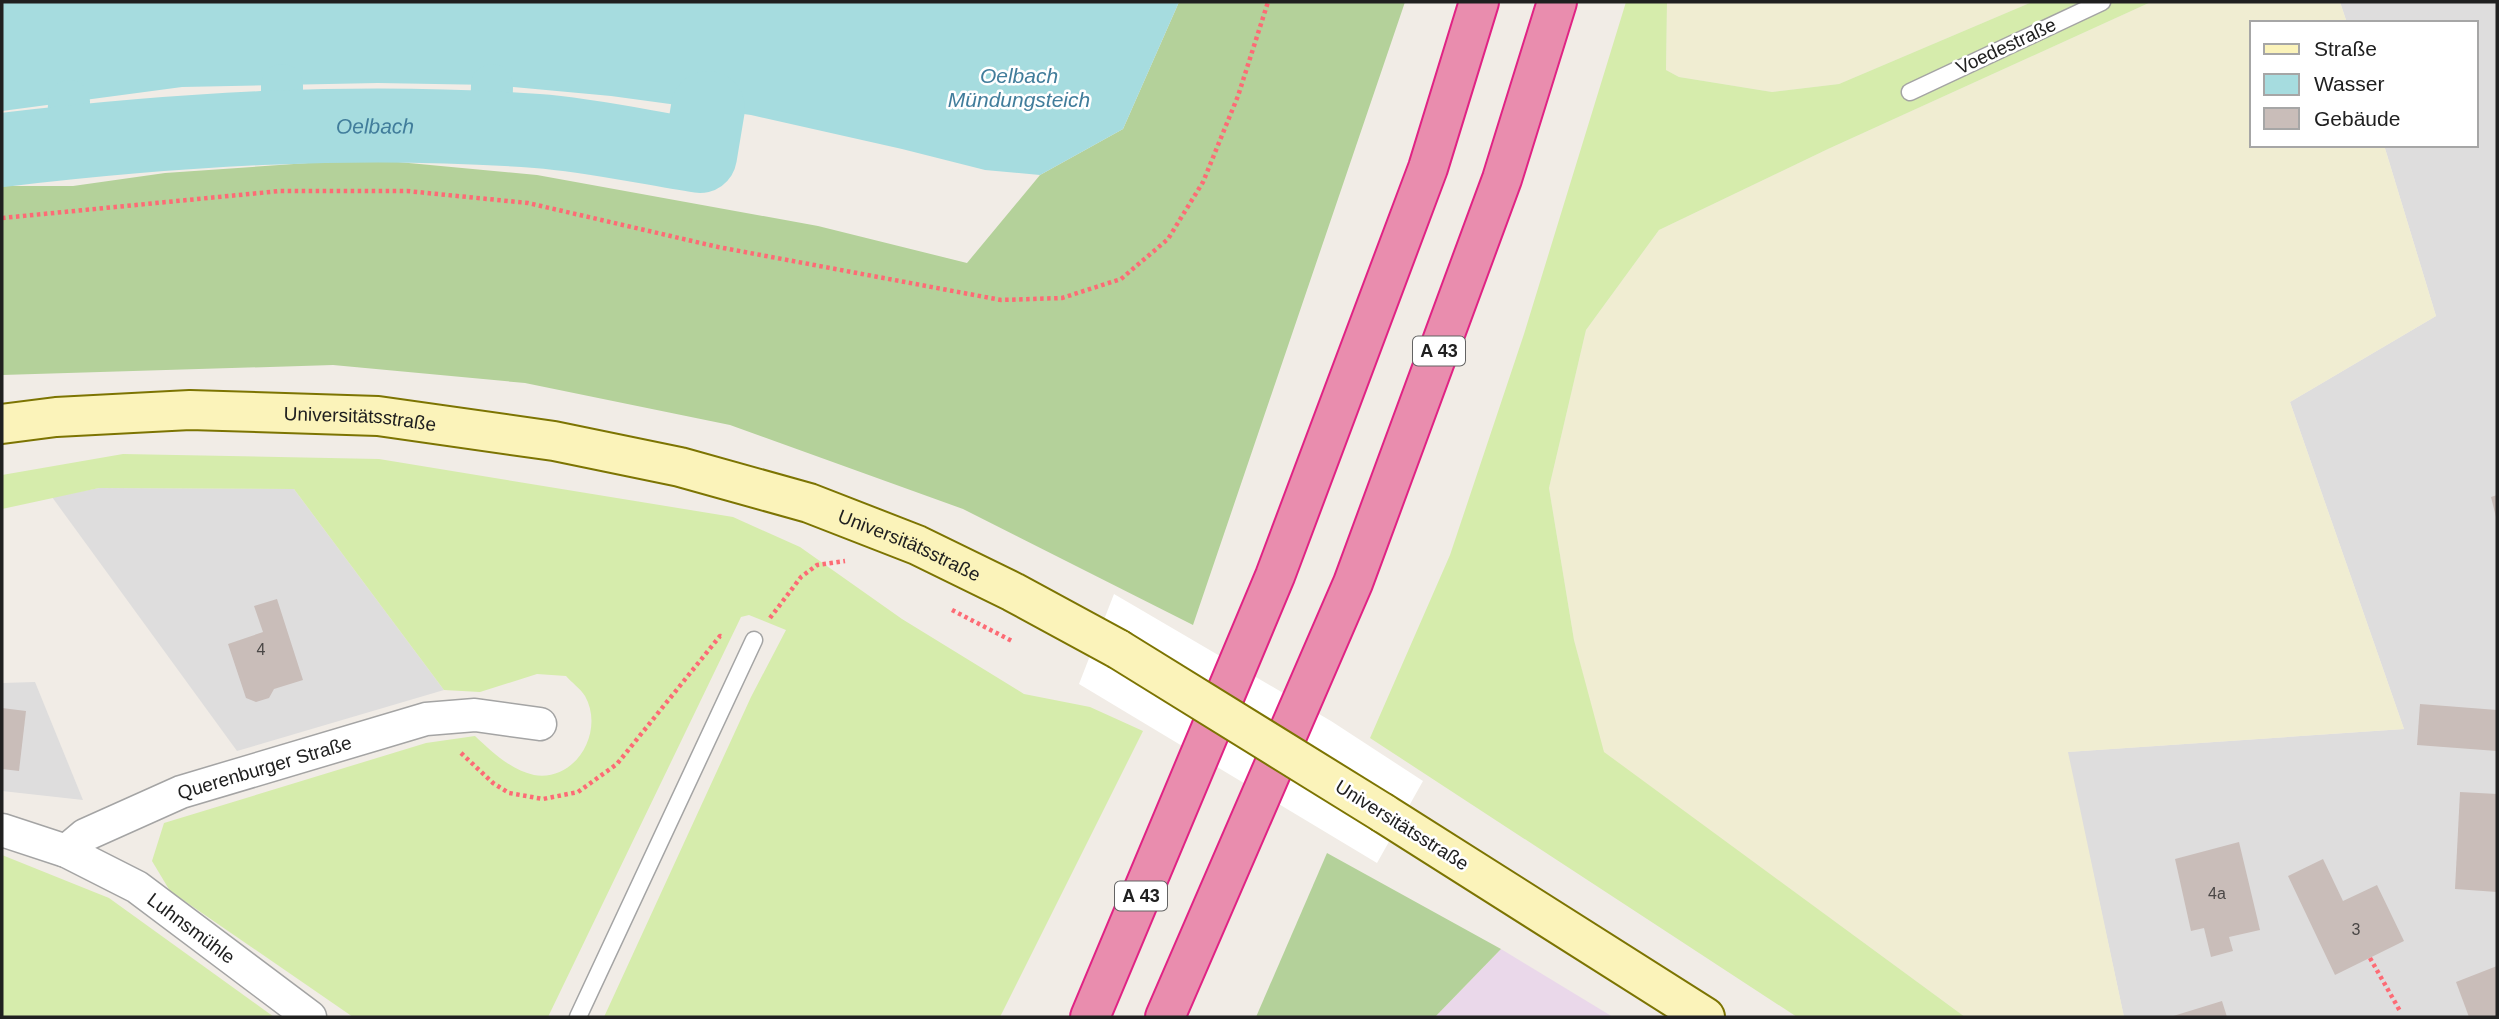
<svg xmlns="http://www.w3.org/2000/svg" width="2499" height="1019" font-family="Helvetica,sans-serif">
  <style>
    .residential { fill: #dedddd }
    .industrial { fill: #ead8ea }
    .farmland { fill: #f0edd2 }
    .grass { fill: #d6ecac }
    .forest { fill: #b4d19a }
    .water { fill: #a6dcdf }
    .pier { fill: #fff }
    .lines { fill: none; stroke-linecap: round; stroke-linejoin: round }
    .canal { stroke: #a6dcdf; stroke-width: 42 }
    .river { stroke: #a6dcdf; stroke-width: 74 }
    .building { fill: #c9bdb9 }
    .lane-casing { stroke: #a4a4a4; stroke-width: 19 }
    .street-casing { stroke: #a4a4a4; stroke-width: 35 }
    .secondary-casing { stroke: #7c7402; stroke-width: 42 }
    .highway-casing { stroke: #e02384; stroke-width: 42 }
    .path { stroke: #fd6b75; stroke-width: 4.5; stroke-dasharray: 3.5 3.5; stroke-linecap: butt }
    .lane { stroke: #fff; stroke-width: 16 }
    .street { stroke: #fff; stroke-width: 32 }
    .secondary { stroke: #fbf3ba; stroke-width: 38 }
    .highway { stroke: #e98dae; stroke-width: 38 }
    .secondary-bridge-casing { stroke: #7c7402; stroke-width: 42; stroke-linecap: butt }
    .secondary-bridge { stroke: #fbf3ba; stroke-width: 38 }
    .labels { text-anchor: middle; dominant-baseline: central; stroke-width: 5; stroke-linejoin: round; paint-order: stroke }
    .number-label { font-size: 16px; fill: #4a4746 }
    .shield { fill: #fff; stroke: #636363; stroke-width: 2 }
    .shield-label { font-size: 18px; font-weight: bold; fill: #202020 }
    .street-label { font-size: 19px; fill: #202020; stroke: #fff }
    .water-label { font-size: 21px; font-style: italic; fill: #417d9b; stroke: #fff }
  </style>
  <rect width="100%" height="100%" fill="#f1ece6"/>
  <g class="residential">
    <polygon points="2340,2 2497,2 2497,1017 2124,1017 2067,752 2404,729 2290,402 2436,316 2384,145 2476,145 2476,23 2347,23"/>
    <polygon points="99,488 294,489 444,690 237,751 52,497"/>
    <polygon points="35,682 83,800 2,791 2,683"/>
  </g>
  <polygon class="industrial" points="1501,949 1613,1017 1435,1017"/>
  <g class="farmland">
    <polygon points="1667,2 2032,2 1839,84 1772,92 1679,77 1666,70"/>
    <polygon points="2151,2 2340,2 2347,23 2252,23 2252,145 2384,145 2436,316 2290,402 2404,729 2068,752 2124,1017 1965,1017 1603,752 1574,640 1549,488 1586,330 1659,230 1828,149"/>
  </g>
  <g class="grass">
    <polygon points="1626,2 1667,2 1666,70 1679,77 1772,92 1839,84 2032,2 2151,2 1828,149 1659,230 1586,330 1549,488 1574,640 1604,752 1965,1017 1797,1017 1370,738 1450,555 1524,334"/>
    <path d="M123 454 379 459 733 517 800 547 902 619 1024 694 1090 707 1143 731 1000 1017H604L751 697 786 630 749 615 741 617 548 1017H353L170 891 152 861 164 823 426 743 475 736C492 752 511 770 534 775 576 782 605 731 585 696 581 689 571 682 566 676L537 674 480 692 444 690 294 489 99 488 2 509V475Z"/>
    <polygon points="2,855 109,898 274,1017 2,1017"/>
  </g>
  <g class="forest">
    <polygon points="1179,2 1405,2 1193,625 963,509 730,425 525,383 333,365 2,375 2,186 73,186 165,173 366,159 537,175 818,226 967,263 1040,175 1123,129"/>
    <polygon points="1327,853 1501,949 1435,1017 1256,1017"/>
  </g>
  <polygon class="water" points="2,2 1179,2 1123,129 1040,175 985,170 902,149 751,115 611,96 492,85 378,83 182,87 2,111"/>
  <polygon class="pier" points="1114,594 1331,721 1423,781 1377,863 1079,684"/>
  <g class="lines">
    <g class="canal">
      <polyline points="282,85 282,127"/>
      <polyline points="491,129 492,85"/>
      <polyline points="68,142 69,101"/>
    </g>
    <path class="river" id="s1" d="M2 150C180 129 358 118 537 131 592 135 647 148 700 156L708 108"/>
  </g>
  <g class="building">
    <polygon points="2497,495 2497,517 2496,517 2491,497"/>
    <polygon points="277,599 303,680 274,689 269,698 256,702 246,698 228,644 263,632 254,606"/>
    <polygon points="2420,704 2497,710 2497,751 2417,745"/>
    <polygon points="2,708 26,711 19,771 2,769"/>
    <polygon points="2460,792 2497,794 2497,892 2455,889"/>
    <polygon points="2239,842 2260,930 2229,937 2233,951 2211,957 2204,928 2191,931 2175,859"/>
    <polygon points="2323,859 2343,901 2377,885 2404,941 2335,975 2288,876"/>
    <polygon points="2497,966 2497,1017 2469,1017 2456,982"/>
    <polygon points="2222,1001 2227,1017 2170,1017"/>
  </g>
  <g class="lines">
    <g class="lane-casing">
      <g id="lane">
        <polyline points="1910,92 2102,2"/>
        <polyline points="578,1017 754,640"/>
      </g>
    </g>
    <g class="street-casing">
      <g id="street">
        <path id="s2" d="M2 830 66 851 137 887 310 1017"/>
        <path id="s3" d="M66 851 85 835 181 792 426 719 475 715 540 724"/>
      </g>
    </g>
    <g class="secondary-casing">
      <g id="secondary">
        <path id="s4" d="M2 424 56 417 190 410 378 416 554 441 680 467 809 503 917 545 1013 592 1118 649"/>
        <polyline points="1383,813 1705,1017"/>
      </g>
    </g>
    <g class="highway-casing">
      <g id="highway">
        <polyline points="1090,1017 1275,576 1428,168 1479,2"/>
        <polyline points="1165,1017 1353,583 1502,179 1557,2"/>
      </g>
    </g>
    <g class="path">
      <polyline points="2,218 280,191 407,191 528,203 718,247 1001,300 1062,298 1121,279 1168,239 1203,182 1238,96 1268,2"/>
      <polyline points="952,610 1012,641"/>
      <polyline points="770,618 801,577 817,565 845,561"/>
      <polyline points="461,753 493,783 509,793 543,799 578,792 617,764 720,636 724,637"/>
      <polyline points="2370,958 2400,1011"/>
    </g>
    <use href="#lane" class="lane"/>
    <use href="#street" class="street"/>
    <use href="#secondary" class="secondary"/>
    <use href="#highway" class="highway"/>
    <g class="secondary-bridge-casing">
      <polyline id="secondary-bridge" points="1118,649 1383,813"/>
    </g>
    <use href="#secondary-bridge" class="secondary-bridge"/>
  </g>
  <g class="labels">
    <g class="number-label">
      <text x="261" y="649">4</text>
      <text x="2217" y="893">4a</text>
      <text x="2356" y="929">3</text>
    </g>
    <g class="shield">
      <rect x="1413" y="336.5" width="52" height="29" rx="5"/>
      <rect x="1115" y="881.5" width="52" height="29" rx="5"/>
    </g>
    <g class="shield-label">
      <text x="1439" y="351">A 43</text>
      <text x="1141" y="896">A 43</text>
    </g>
    <g class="street-label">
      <text transform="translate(2006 46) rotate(-25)">Voedestraße</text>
      <text stroke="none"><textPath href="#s4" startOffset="359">Universitätsstraße</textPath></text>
      <text stroke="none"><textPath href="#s4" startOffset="926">Universitätsstraße</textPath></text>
      <text stroke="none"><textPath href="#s3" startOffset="217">Querenburger Straße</textPath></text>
      <text transform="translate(1402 825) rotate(32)">Universitätsstraße</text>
      <text stroke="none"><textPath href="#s2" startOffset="215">Luhnsmühle</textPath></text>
    </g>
    <g class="water-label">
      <text x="1019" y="75">Oelbach<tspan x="1019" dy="24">Mündungsteich</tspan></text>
      <text stroke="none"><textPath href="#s1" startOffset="374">Oelbach</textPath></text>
    </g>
  </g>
  <rect width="2499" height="1019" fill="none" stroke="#202020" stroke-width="7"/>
  <rect x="2250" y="21" width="228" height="126" fill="#ffffff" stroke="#a6a6a6" stroke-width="2"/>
  <rect x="2264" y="44" width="35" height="10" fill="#fbf3ba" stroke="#a6a6a6" stroke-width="2"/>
  <text x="2314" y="56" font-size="21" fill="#202020">Straße</text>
  <rect x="2264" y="74" width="35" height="21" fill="#a6dcdf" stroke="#a6a6a6" stroke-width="2"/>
  <text x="2314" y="91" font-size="21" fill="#202020">Wasser</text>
  <rect x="2264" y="108" width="35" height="21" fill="#c9bdb9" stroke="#a6a6a6" stroke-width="2"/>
  <text x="2314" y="126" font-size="21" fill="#202020">Gebäude</text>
</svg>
